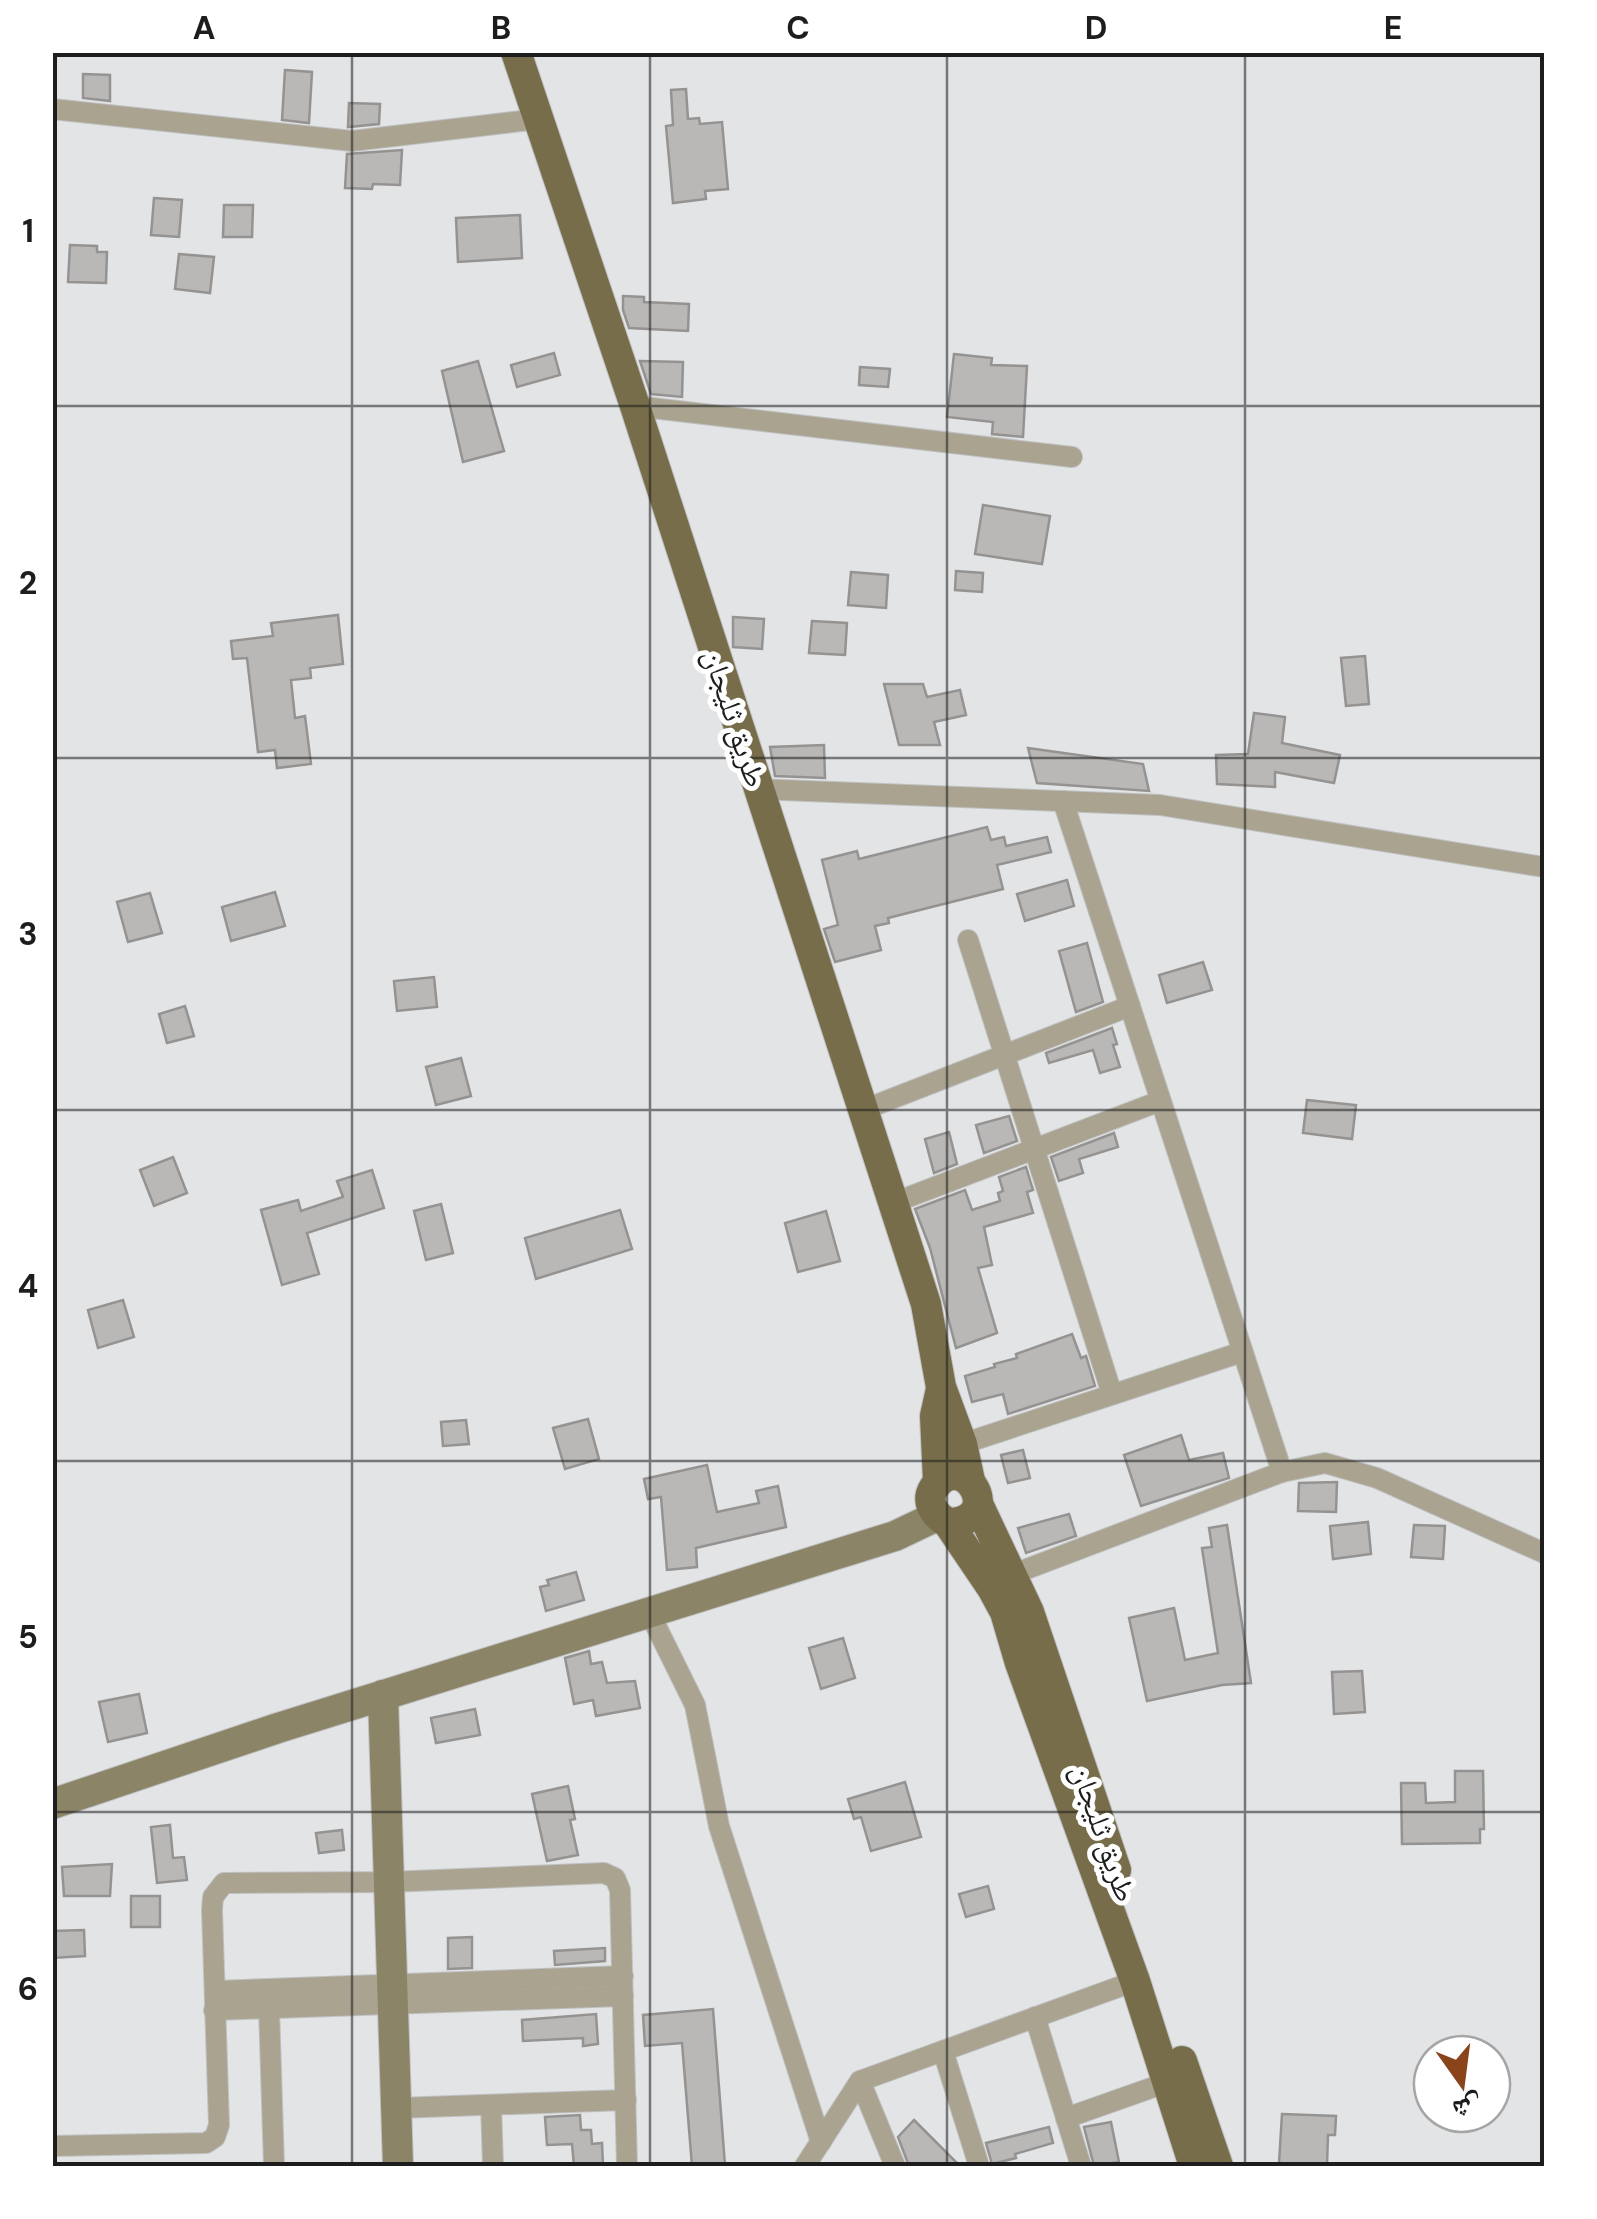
<svg xmlns="http://www.w3.org/2000/svg" width="1597" height="2219" font-family="'DM Sans','Noto Naskh Arabic',sans-serif">
  <style>
    .building { fill: #b9b8b6; stroke: #959392; stroke-width: 2.5 }
    .lines { fill: none; stroke-linecap: round; stroke-linejoin: round }
    .street-casing { stroke: #bfc0c2; stroke-width: 22 }
    .secondary-casing { stroke: #bfc0c2; stroke-width: 32 }
    .primary-casing { stroke: #bfc0c2; stroke-width: 32 }
    .street { stroke: #a9a390; stroke-width: 20 }
    .secondary { stroke: #8c8467; stroke-width: 30 }
    .primary { stroke: #776d4a; stroke-width: 30 }
    .grid { fill: none; stroke: #1d1d1e; stroke-width: 2.5; stroke-opacity: 0.55 }
    .labels { text-anchor: middle; dominant-baseline: central; stroke-width: 10; stroke-linejoin: round; paint-order: stroke }
    .street-label { font-size: 30px; fill: #1d1d1e; stroke: #fff }
    .neatline { fill: none; stroke: #1d1d1e; stroke-width: 4 }
    .grid-label { font-size: 32px; text-anchor: middle; font-weight: bold; fill: #1d1d1e }
  </style>
  <rect width="100%" height="100%" fill="#e3e4e6"/>
  <g class="building">
    <polygon points="285,70 312,72 309,123 282,120"/>
    <polygon points="83,74 110,75 110,101 83,98"/>
    <polygon points="686,89 688,119 699,118 700,124 722,122 728,189 705,191 706,199 673,203 666,126 673,125 671,90"/>
    <polygon points="349,103 380,104 379,124 348,127"/>
    <polygon points="402,150 400,185 373,184 372,189 345,188 347,154"/>
    <polygon points="154,198 182,200 179,237 151,235"/>
    <polygon points="224,205 253,205 252,237 223,237"/>
    <polygon points="520,215 522,258 458,262 456,218"/>
    <polygon points="70,245 97,246 97,252 107,252 106,283 68,282"/>
    <polygon points="179,254 214,257 210,293 175,289"/>
    <polygon points="623,296 644,297 644,302 689,304 688,331 629,328 623,310"/>
    <polygon points="554,353 560,375 517,387 511,365"/>
    <polygon points="954,354 992,358 991,365 1027,366 1023,437 992,434 993,422 947,417"/>
    <polygon points="478,361 504,451 463,462 442,371"/>
    <polygon points="640,361 683,362 682,397 651,394"/>
    <polygon points="860,367 890,369 888,387 859,385"/>
    <polygon points="983,505 1050,516 1042,564 975,554"/>
    <polygon points="956,571 983,573 982,592 955,590"/>
    <polygon points="851,572 888,575 886,608 848,605"/>
    <polygon points="338,615 343,664 310,668 311,678 291,680 295,718 305,716 311,764 277,768 275,750 258,752 247,658 233,659 231,641 273,636 271,623"/>
    <polygon points="733,617 764,619 762,649 733,647"/>
    <polygon points="812,621 847,623 845,655 809,653"/>
    <polygon points="1365,656 1369,704 1346,706 1341,658"/>
    <polygon points="884,684 923,684 927,697 960,690 966,715 934,722 940,745 899,745"/>
    <polygon points="1254,713 1285,717 1282,743 1340,755 1334,783 1275,772 1275,787 1217,784 1216,755 1248,754"/>
    <polygon points="824,745 825,778 775,776 770,747"/>
    <polygon points="1028,748 1143,764 1149,791 1037,783"/>
    <polygon points="987,827 991,840 1004,837 1006,846 1047,837 1051,852 997,865 1003,889 888,918 889,923 875,926 881,950 835,962 824,929 838,925 822,860 857,851 859,859"/>
    <polygon points="1067,880 1074,906 1025,921 1017,894"/>
    <polygon points="275,892 285,926 231,941 222,907"/>
    <polygon points="150,893 162,933 128,942 117,902"/>
    <polygon points="1087,943 1103,1002 1076,1012 1059,951"/>
    <polygon points="1203,962 1212,990 1167,1003 1159,975"/>
    <polygon points="434,977 437,1007 397,1011 394,981"/>
    <polygon points="185,1006 194,1036 167,1043 159,1014"/>
    <polygon points="1112,1028 1117,1044 1113,1045 1120,1067 1100,1073 1093,1050 1049,1063 1046,1053"/>
    <polygon points="461,1058 471,1096 436,1105 426,1067"/>
    <polygon points="1307,1100 1356,1105 1352,1139 1303,1133"/>
    <polygon points="1009,1116 1017,1141 984,1153 976,1125"/>
    <polygon points="949,1132 957,1164 934,1173 925,1139"/>
    <polygon points="1114,1133 1118,1147 1079,1159 1083,1173 1059,1181 1051,1157"/>
    <polygon points="173,1157 187,1193 154,1206 140,1170"/>
    <polygon points="1026,1167 1033,1190 1027,1192 1033,1213 984,1227 992,1265 978,1268 997,1333 956,1348 930,1248 915,1209 965,1190 972,1210 1000,1201 998,1193 1003,1191 999,1177"/>
    <polygon points="372,1170 384,1208 307,1233 319,1274 282,1285 261,1210 298,1200 301,1211 343,1197 337,1181"/>
    <polygon points="441,1204 453,1253 426,1260 414,1211"/>
    <polygon points="620,1210 632,1249 536,1279 525,1238"/>
    <polygon points="826,1211 840,1261 798,1272 785,1223"/>
    <polygon points="123,1300 134,1337 98,1348 88,1310"/>
    <polygon points="1072,1334 1081,1358 1086,1356 1095,1386 1008,1414 1003,1394 972,1402 965,1376 995,1367 994,1364 1017,1358 1016,1354"/>
    <polygon points="588,1419 599,1459 565,1469 553,1428"/>
    <polygon points="466,1420 469,1444 443,1446 441,1422"/>
    <polygon points="1181,1435 1189,1460 1223,1453 1229,1478 1141,1506 1124,1455"/>
    <polygon points="1023,1450 1030,1478 1008,1483 1001,1455"/>
    <polygon points="707,1465 717,1512 759,1503 756,1491 778,1486 786,1527 696,1548 697,1567 667,1570 661,1497 648,1499 644,1479"/>
    <polygon points="1337,1482 1336,1512 1298,1511 1299,1483"/>
    <polygon points="1069,1514 1076,1536 1026,1553 1018,1528"/>
    <polygon points="1368,1522 1371,1554 1333,1559 1330,1526"/>
    <polygon points="1227,1525 1251,1683 1222,1685 1147,1701 1129,1618 1174,1608 1185,1660 1218,1653 1202,1548 1212,1547 1209,1528"/>
    <polygon points="1414,1525 1445,1526 1443,1559 1411,1557"/>
    <polygon points="576,1572 584,1600 546,1611 540,1587 549,1585 547,1580"/>
    <polygon points="843,1638 855,1678 821,1689 809,1648"/>
    <polygon points="589,1651 591,1664 602,1662 607,1683 635,1681 640,1708 596,1716 593,1700 574,1704 565,1658"/>
    <polygon points="1362,1671 1365,1712 1334,1714 1332,1672"/>
    <polygon points="139,1694 147,1733 108,1742 99,1702"/>
    <polygon points="475,1709 480,1735 436,1743 431,1718"/>
    <polygon points="1455,1771 1483,1771 1484,1829 1480,1829 1480,1843 1402,1844 1401,1783 1425,1783 1426,1803 1455,1802"/>
    <polygon points="905,1782 921,1837 871,1851 861,1817 854,1819 848,1799"/>
    <polygon points="568,1786 575,1819 570,1820 578,1855 547,1861 532,1794"/>
    <polygon points="170,1825 173,1858 184,1857 187,1880 157,1883 151,1827"/>
    <polygon points="342,1830 344,1850 319,1853 316,1833"/>
    <polygon points="112,1864 110,1896 64,1896 62,1867"/>
    <polygon points="988,1886 994,1909 966,1917 959,1894"/>
    <rect x="131" y="1896" width="29" height="31"/>
    <polygon points="84,1930 85,1956 52,1958 52,1931"/>
    <polygon points="472,1937 472,1968 448,1969 448,1938"/>
    <polygon points="605,1948 605,1961 555,1965 554,1951"/>
    <polygon points="713,2009 725,2165 692,2166 682,2043 645,2046 643,2015"/>
    <polygon points="596,2014 598,2044 583,2046 583,2038 523,2041 522,2020"/>
    <polygon points="1282,2114 1336,2116 1335,2135 1328,2135 1327,2165 1279,2163"/>
    <polygon points="580,2115 581,2130 591,2130 592,2144 602,2143 603,2166 574,2166 572,2144 547,2145 545,2117"/>
    <polygon points="914,2120 960,2166 909,2166 898,2137"/>
    <polygon points="1111,2122 1119,2162 1094,2166 1084,2127"/>
    <polygon points="1049,2127 1053,2143 1015,2154 1016,2158 992,2164 986,2143"/>
  </g>
  <g class="lines">
    <g class="street-casing">
      <g id="street">
        <polyline points="52,109 352,141 538,119"/>
        <polyline points="635,406 1072,457"/>
        <polyline points="758,789 1160,805 1544,867"/>
        <polyline points="1063,801 1282,1472"/>
        <polyline points="968,940 1112,1394"/>
        <polyline points="863,1110 1130,1006"/>
        <polyline points="893,1203 1160,1101"/>
        <polyline points="962,1444 1242,1352"/>
        <polyline points="1002,1582 1011,1575 1282,1472 1325,1463 1377,1478 1544,1553"/>
        <polyline points="650,1614 695,1705 719,1826 821,2142"/>
        <polyline points="215,1991 623,1976"/>
        <polyline points="269,2008 274,2166"/>
        <polyline points="214,2010 623,1996"/>
        <polyline points="1035,2017 1081,2166"/>
        <polyline points="943,2051 979,2166"/>
        <polyline points="491,2105 493,2166"/>
        <polyline points="397,2108 626,2100"/>
        <polyline points="1066,2118 1168,2082"/>
        <polyline points="52,2146 206,2143 215,2137 219,2125 212,1910 213,1897 224,1883 389,1882 604,1873 615,1878 620,1890 627,2166"/>
        <polyline points="805,2166 860,2081"/>
        <polyline points="895,2166 860,2081 1135,1981"/>
      </g>
    </g>
    <g class="secondary-casing">
      <g id="secondary">
        <polyline points="383,1695 398,2166"/>
        <polyline points="52,1804 278,1728 895,1536 937,1516"/>
      </g>
    </g>
    <g class="primary-casing">
      <g id="primary">
        <polyline points="516,52 635,406 926,1304 941,1387 962,1444 970,1481"/>
        <polyline points="938,1481 935,1416 941,1389"/>
        <polyline points="978,1504 1029,1612 1116,1870"/>
        <path d="M948 1523C1007 1521 965 1449 936 1485 923 1500 934 1515 948 1523L992 1588 1005 1612 1020 1663 1135 1981 1194 2166"/>
        <polyline points="1182,2061 1218,2166"/>
      </g>
    </g>
    <use href="#street" class="street"/>
    <use href="#secondary" class="secondary"/>
    <use href="#primary" class="primary"/>
  </g>
  <path class="grid" d="M352 52V2166M650 52V2166M947 52V2166M1245 52V2166M52 406H1544M52 758H1544M52 1110H1544M52 1461H1544M52 1812H1544"/>
  <g class="labels">
    <g class="street-label">
      <text transform="translate(735 718) rotate(72)">طريق ثليجان</text>
      <text transform="translate(1104 1833) rotate(71)">طريق ثليجان</text>
    </g>
  </g>
  <rect width="1597" height="2219" fill="none" stroke="#ffffff" stroke-width="110"/>
  <g transform="translate(1462 2084) rotate(166)"><circle r="48" fill="#ffffff" stroke="#a5a5a5" stroke-width="2.5"/>
  <path d="M0-8L18 38L0 25L-18 38Z" fill="#89441c"/>
  <text y="-15" font-size="28" font-weight="bold" text-anchor="middle" fill="#1d1d1e">ش</text>
  </g>
  <rect x="55" y="55" width="1487" height="2109" class="neatline"/>
  <g class="grid-label">
    <text x="204" y="39">A</text>
    <text x="501" y="39">B</text>
    <text x="798" y="39">C</text>
    <text x="1096" y="39">D</text>
    <text x="1393" y="39">E</text>
    <text x="28" y="242">1</text>
    <text x="28" y="594">2</text>
    <text x="28" y="945">3</text>
    <text x="28" y="1297">4</text>
    <text x="28" y="1648">5</text>
    <text x="28" y="2000">6</text>
  </g>
</svg>
